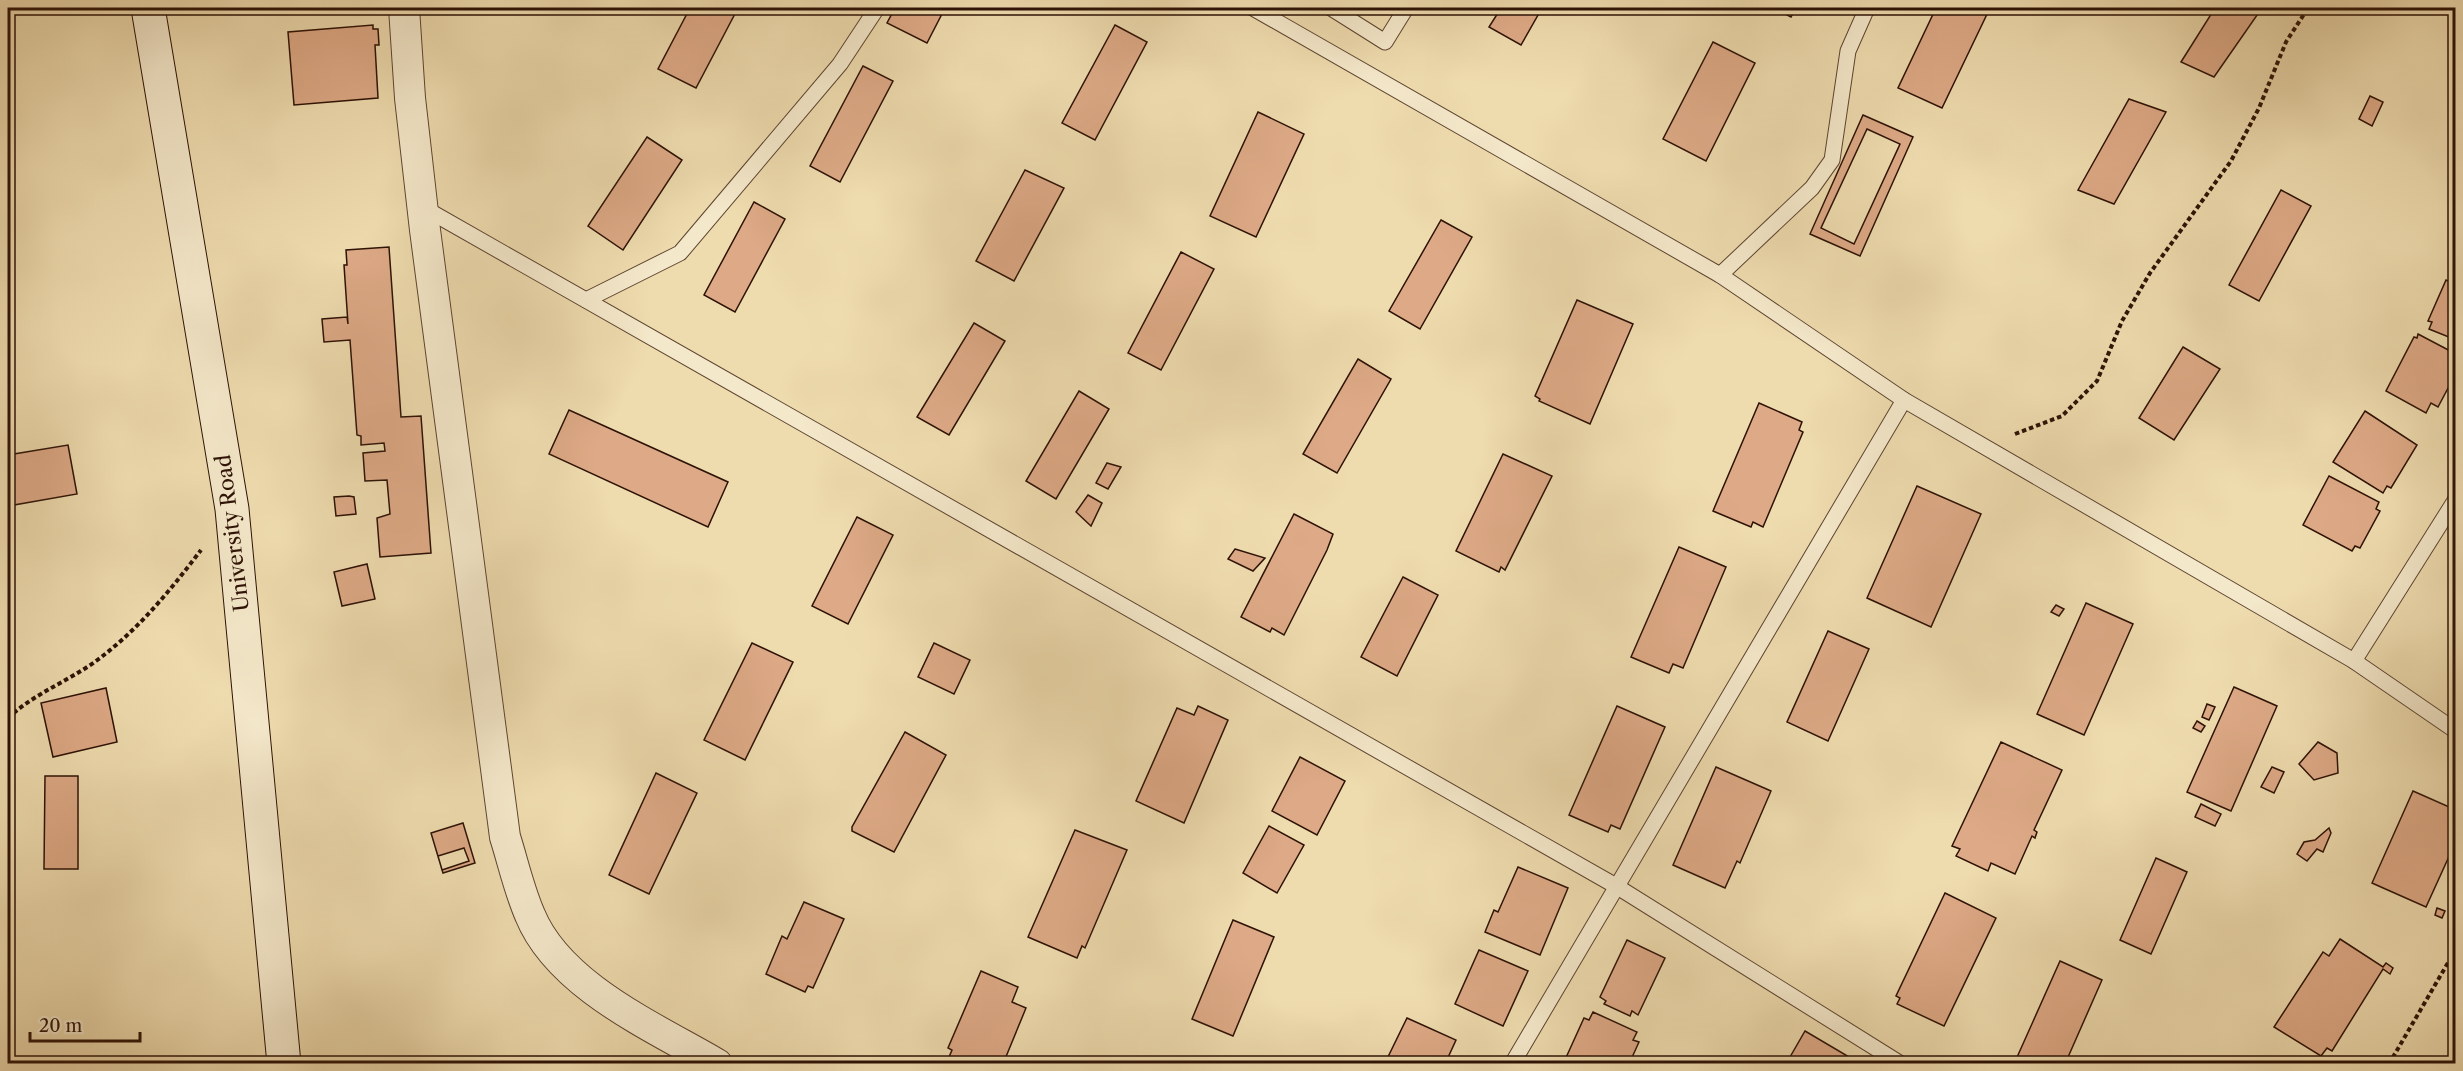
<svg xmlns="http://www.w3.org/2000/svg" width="2463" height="1071" font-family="'Libre Caslon Text',serif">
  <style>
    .building { fill: #dda986; stroke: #2d1206; stroke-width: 1.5; fill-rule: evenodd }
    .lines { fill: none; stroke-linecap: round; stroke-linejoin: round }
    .lane-casing { stroke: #5d4430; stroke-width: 17 }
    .street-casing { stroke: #5d4430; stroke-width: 32 }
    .secondary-casing { stroke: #2d1206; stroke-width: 35 }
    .path { stroke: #2d1206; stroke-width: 4; stroke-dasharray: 4.5 3; stroke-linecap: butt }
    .lane { stroke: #f4e8ca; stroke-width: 15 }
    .street { stroke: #f4e8ca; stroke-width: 30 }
    .secondary { stroke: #f4e8ca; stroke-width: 33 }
    .labels { text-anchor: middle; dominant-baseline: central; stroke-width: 4.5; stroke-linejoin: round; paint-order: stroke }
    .street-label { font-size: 21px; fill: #2d1206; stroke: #f4e8ca }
  </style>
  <rect width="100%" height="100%" fill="#eedbae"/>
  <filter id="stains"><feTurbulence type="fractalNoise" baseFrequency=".00333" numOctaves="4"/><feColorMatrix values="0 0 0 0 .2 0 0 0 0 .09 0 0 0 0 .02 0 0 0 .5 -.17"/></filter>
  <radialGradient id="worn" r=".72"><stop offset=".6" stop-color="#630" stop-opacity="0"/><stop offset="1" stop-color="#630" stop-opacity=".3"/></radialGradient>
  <g class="building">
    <polygon points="690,8 738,8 696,88 658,69"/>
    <polygon points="895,8 945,8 927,43 887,23"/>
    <polygon points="1501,8 1542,8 1521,45 1489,27"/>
    <polygon points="1773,8 1796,8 1791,17"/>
    <polygon points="1936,8 1982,8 1989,10 1942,108 1898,88"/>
    <polygon points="2215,8 2262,8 2214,77 2181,62"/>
    <polygon points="373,25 373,29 378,29 379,45 375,45 378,98 294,105 288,32"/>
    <polygon points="1115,25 1147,42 1095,140 1062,123"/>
    <polygon points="1713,42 1755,63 1706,161 1663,139"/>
    <polygon points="863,66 893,81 840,182 810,166"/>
    <polygon points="2370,96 2383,102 2372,126 2359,119"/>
    <polygon points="2129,99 2166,112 2114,204 2078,190"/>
    <polygon points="1258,112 1304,134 1256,237 1210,216"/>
    <path d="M1863 115 1913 137 1860 256 1810 234ZM1867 129 1900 144 1854 244 1821 228Z"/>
    <polygon points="647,137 682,160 623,250 588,226"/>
    <polygon points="1025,170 1064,188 1014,281 976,261"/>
    <polygon points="2281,190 2311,206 2259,301 2229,285"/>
    <polygon points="754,202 785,219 735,312 704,295"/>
    <polygon points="1441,220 1472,237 1420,329 1389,311"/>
    <polygon points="389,247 401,417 421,416 431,553 380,557 377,518 390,514 387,480 365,481 363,453 385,451 384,443 361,445 361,436 357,435 350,340 324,342 322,319 347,317 348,324 344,265 347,265 346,250"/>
    <polygon points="1181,252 1214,269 1161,370 1128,353"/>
    <polygon points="2451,278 2456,280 2456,340 2429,329 2432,322 2428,321 2446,280 2450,282"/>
    <polygon points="1577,300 1633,324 1590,424 1539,401 1540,399 1535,396"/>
    <polygon points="974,323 1005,341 949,435 917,417"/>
    <polygon points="2418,334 2456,354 2456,373 2438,407 2431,403 2426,413 2386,391 2414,337 2417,338"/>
    <polygon points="2183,347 2220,369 2174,440 2139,418"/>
    <polygon points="1358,359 1391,379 1337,473 1303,454"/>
    <polygon points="1079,391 1109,409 1056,499 1026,481"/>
    <polygon points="1759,403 1802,422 1799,430 1803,432 1763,527 1753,522 1751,527 1713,511"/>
    <polygon points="569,410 728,482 708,527 549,454"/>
    <polygon points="2365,411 2417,445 2391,488 2387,486 2383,493 2333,462"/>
    <polygon points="68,445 77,494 8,506 8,455"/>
    <polygon points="1503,454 1552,476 1505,570 1501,567 1499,572 1456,551"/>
    <polygon points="1107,463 1121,467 1108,489 1096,483"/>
    <polygon points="2329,476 2379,502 2376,509 2380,511 2360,548 2355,546 2352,551 2303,525"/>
    <polygon points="1917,486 1981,514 1931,627 1867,598"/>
    <polygon points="1088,495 1102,503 1091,526 1076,512"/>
    <polygon points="349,496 354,497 356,514 336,516 334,497"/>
    <polygon points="1294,514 1333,534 1327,550 1284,635 1272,628 1270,632 1241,617"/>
    <polygon points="857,517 893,535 848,624 812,606"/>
    <polygon points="1679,547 1726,567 1683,668 1673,664 1669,673 1631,657"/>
    <polygon points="1235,549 1265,558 1253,571 1228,559"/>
    <polygon points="367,564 375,599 342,606 334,572"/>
    <polygon points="1403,577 1438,595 1397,676 1361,657"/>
    <polygon points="2086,603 2133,624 2084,735 2037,714"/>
    <polygon points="2056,605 2064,609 2059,616 2051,612"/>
    <polygon points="1828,631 1869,649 1828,741 1787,722"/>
    <polygon points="752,643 793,662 745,760 704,740"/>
    <polygon points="934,643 970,660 954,694 918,677"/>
    <polygon points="2234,687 2277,706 2231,811 2187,792"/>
    <polygon points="106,688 117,742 53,757 41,703"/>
    <polygon points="2207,704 2215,707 2209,720 2202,717"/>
    <polygon points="1198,706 1228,720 1184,823 1136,801 1177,708 1194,715"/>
    <polygon points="1617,706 1665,727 1620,829 1611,825 1608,832 1569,815"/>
    <polygon points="2197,721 2205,726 2201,732 2193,728"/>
    <polygon points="905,732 946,755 894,852 852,831 852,827"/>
    <polygon points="2001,742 2062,770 2034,830 2037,832 2035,838 2032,836 2015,874 1991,863 1988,871 1956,856 1960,849 1952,846"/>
    <polygon points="2318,742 2337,753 2338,773 2314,780 2299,764"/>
    <polygon points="1300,757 1345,781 1317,835 1272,811"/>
    <polygon points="1716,767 1771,791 1740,863 1737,861 1725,888 1673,865"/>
    <polygon points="2272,767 2284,772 2274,793 2261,787"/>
    <polygon points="656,773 697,793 649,894 609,875"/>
    <polygon points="45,776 78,776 78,869 44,869"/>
    <polygon points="2413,791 2456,810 2456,841 2426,907 2372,883"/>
    <polygon points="2201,804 2221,814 2215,826 2195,817"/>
    <path d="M463 823 475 863 443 873 431 833ZM464 848 469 861 442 870 438 856Z"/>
    <polygon points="1269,826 1304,845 1277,893 1243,873"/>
    <polygon points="2329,828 2331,833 2323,852 2317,849 2307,861 2297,854 2304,842 2315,840"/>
    <polygon points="1075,830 1127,850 1085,948 1082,946 1077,958 1028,937"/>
    <polygon points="2156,858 2187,872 2151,954 2120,940"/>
    <polygon points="1518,867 1568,888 1540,955 1485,932 1494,910 1498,912"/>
    <polygon points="1945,893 1996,918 1944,1026 1897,1004 1900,998 1896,996"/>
    <polygon points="804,902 844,919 813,988 808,986 805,992 766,974 782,936 787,939"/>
    <polygon points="2437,908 2445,911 2442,918 2435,915"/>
    <polygon points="1233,920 1274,937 1233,1036 1192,1019"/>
    <polygon points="2340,939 2383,967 2386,963 2393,968 2390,974 2383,969 2332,1051 2327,1048 2321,1056 2274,1027 2323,952 2329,956"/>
    <polygon points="1627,940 1665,958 1638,1015 1632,1011 1630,1016 1604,1004 1606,1001 1600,997"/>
    <polygon points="1479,950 1528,971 1503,1026 1455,1004"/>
    <polygon points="2060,961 2102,980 2065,1064 2014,1064"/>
    <polygon points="981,971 1018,987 1012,1002 1026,1008 1003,1064 946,1064 952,1050 948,1048"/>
    <polygon points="1593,1012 1637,1032 1633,1040 1639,1042 1629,1064 1564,1062 1584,1018 1589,1020"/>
    <polygon points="1407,1018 1456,1040 1445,1064 1385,1063"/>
    <polygon points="1805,1031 1861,1064 1786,1064"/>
  </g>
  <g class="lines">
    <g class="lane-casing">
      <g id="lane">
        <polyline points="1253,8 1720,275 1904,400 2354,661 2456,731"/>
        <polyline points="1331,8 1385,42 1406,8"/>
        <polyline points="424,208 1616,886 1901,1064"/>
        <polyline points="1720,275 1812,188 1832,160 1848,51 1867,8"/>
        <polyline points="586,300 680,253 840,64 877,8"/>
        <polyline points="2354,661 2456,499"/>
        <polyline points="1512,1064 1904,400"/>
      </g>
    </g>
    <g class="street-casing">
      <path id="street" d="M404 8 410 98 425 230 505 837C513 862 519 890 530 915 559 986 654 1027 717 1064"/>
    </g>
    <g class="secondary-casing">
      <polyline id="secondary" points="148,8 232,509 284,1064"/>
    </g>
    <g class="path">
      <polyline points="2015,434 2062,416 2097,381 2122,321 2150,273 2231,161 2259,108 2286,42 2308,8"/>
      <path d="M8 718C35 693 67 682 96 661 137 631 170 591 201 550"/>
      <polyline points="2389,1064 2456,949"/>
    </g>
    <use href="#lane" class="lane"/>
    <use href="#street" class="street"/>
    <use href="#secondary" class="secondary"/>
  </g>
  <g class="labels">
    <g class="street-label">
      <text transform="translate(232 533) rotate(-97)">University Road</text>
    </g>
  </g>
  <rect width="2463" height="1071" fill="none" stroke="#eedbae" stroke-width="30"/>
  <rect x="9" y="9" width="2445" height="1053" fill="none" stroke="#2d1206" stroke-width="3"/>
  <rect x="15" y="15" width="2433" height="1041" fill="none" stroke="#2d1206" stroke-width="1.5"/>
  <path d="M30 1032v9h110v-9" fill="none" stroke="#2d1206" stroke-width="3"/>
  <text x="39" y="1032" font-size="18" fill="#2d1206" stroke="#f4e8ca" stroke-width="4.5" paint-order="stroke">20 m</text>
  <rect width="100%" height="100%" filter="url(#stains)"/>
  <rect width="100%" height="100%" fill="url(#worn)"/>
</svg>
